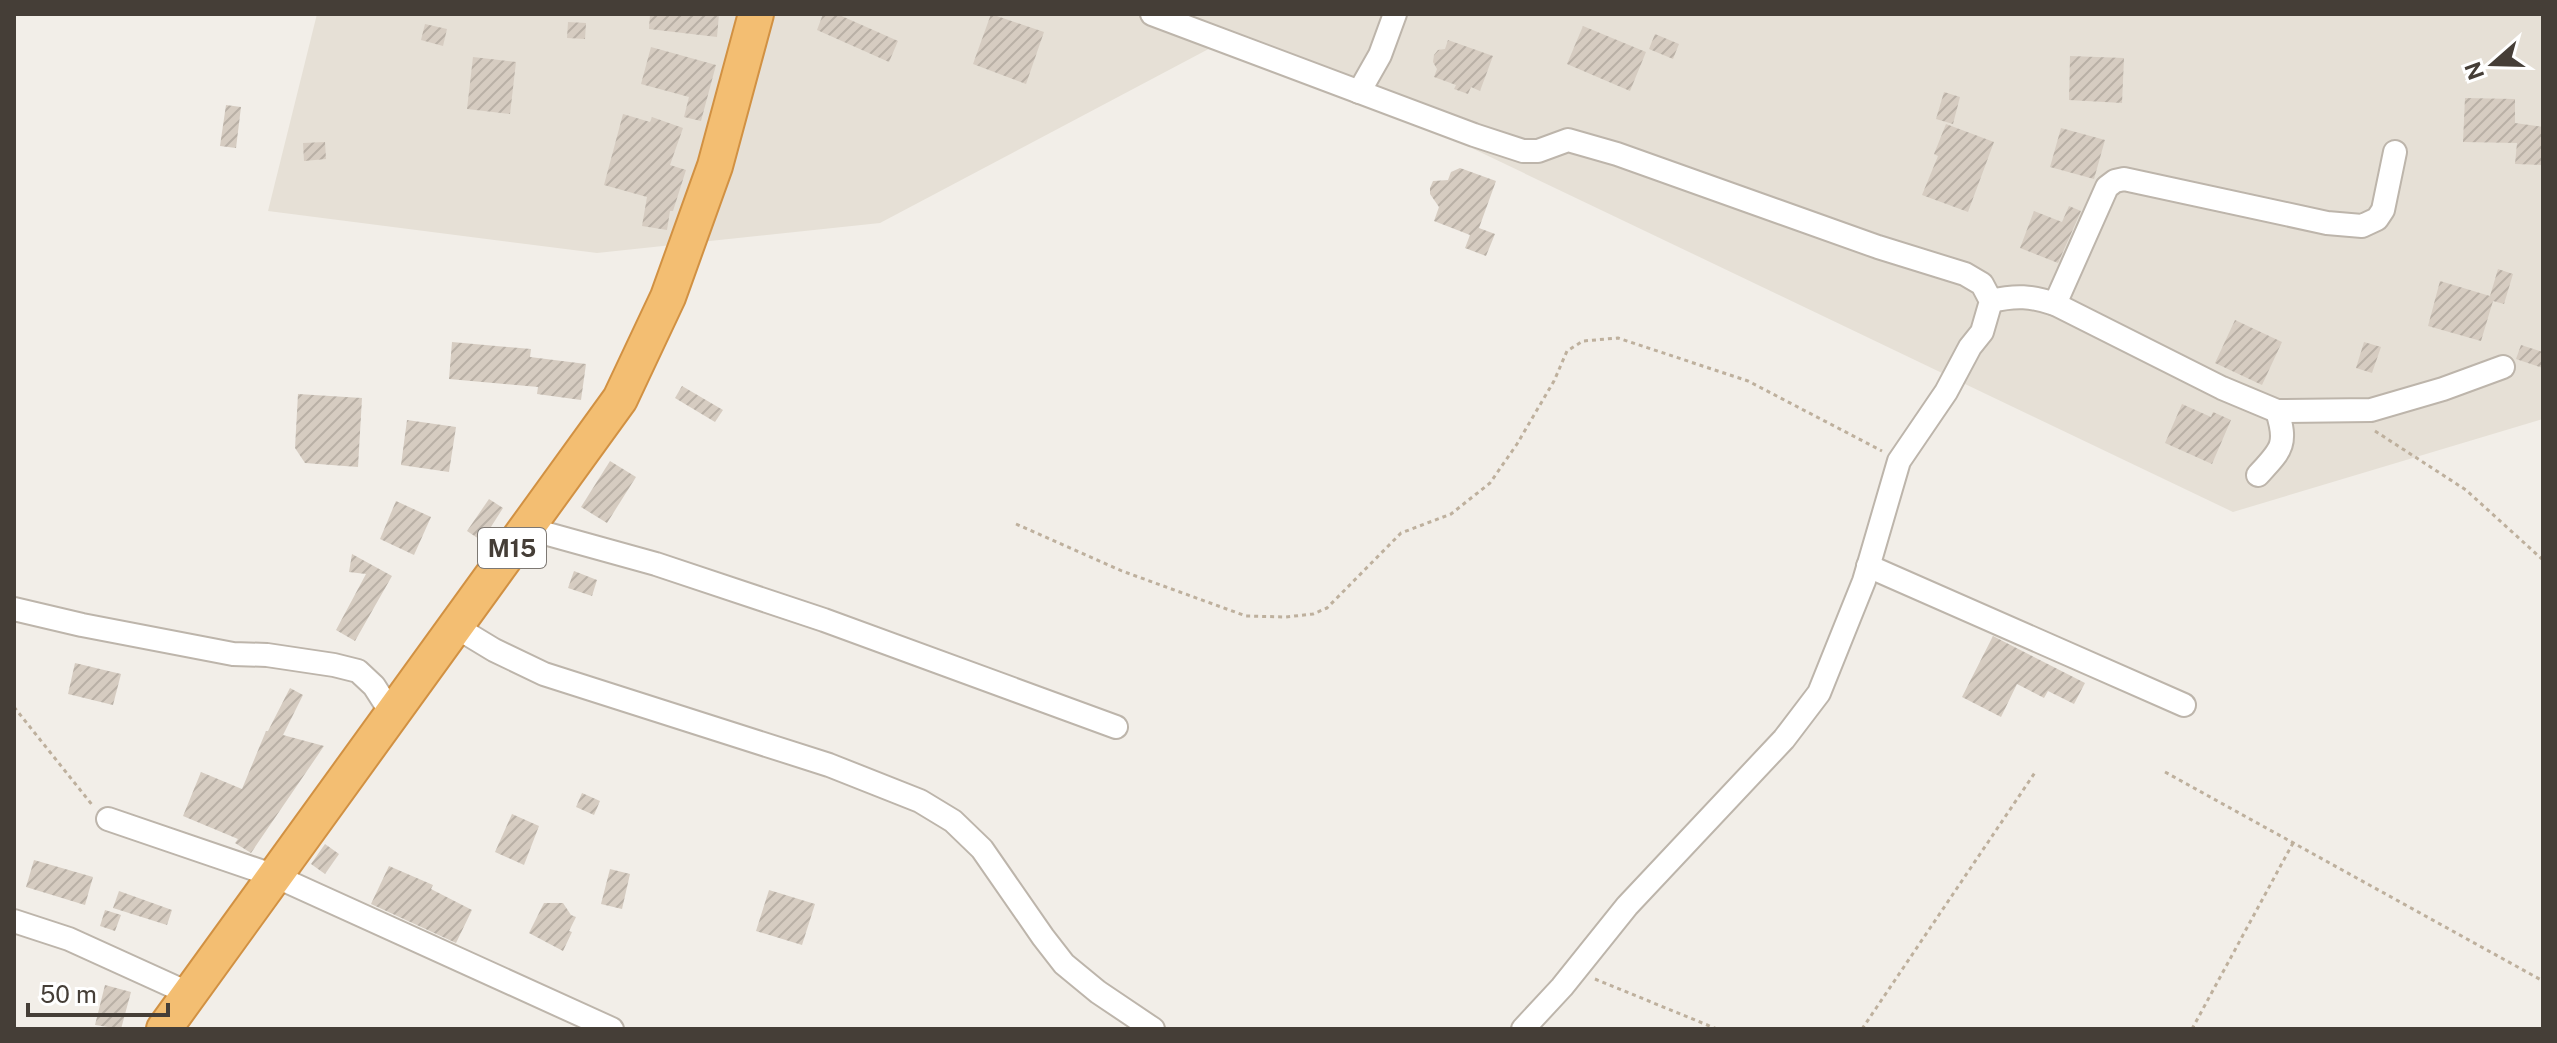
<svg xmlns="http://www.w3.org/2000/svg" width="2557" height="1043" font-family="'Public Sans',sans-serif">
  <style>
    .residential { fill: #e6e0d6 }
    .building { fill: url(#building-hatch) }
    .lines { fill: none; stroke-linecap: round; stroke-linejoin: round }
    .minor-casing { stroke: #bdb5ab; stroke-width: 26 }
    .highway-casing { stroke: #d19143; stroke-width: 38 }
    .path { stroke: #beb09d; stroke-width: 3; stroke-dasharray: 4 4; stroke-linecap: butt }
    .minor { stroke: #fff; stroke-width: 22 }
    .highway { stroke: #f3be72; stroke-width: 34 }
    .labels { text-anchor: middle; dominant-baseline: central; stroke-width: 6; stroke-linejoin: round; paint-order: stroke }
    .shield { fill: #fff; stroke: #7d7873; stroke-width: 2 }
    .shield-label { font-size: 24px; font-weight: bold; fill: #453e37 }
  </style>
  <defs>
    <pattern id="building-hatch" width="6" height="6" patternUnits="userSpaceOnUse" patternTransform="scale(2)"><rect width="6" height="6" fill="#d6ccc1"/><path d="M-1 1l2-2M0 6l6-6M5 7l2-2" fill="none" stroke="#b9b0a6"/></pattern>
  </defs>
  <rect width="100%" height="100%" fill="#f2eee8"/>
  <polygon class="residential" points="317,14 2543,14 2543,261 2541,269 2543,270 2543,419 2233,512 1235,35 880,223 597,253 268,211"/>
  <g class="building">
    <polygon points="650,14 719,14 717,37 649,29"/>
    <polygon points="823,14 837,14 898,41 889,62 817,30"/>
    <polygon points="991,14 1044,32 1026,84 973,64"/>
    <polygon points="568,22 586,23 585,39 567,38"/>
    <polygon points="425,24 447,29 443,46 421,40"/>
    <polygon points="1583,26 1646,52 1630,91 1567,64"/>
    <polygon points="1655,34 1679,44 1673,59 1649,49"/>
    <polygon points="1448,40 1493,56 1480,91 1471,87 1468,94 1454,89 1456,85 1434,77 1437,69 1433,62 1434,55 1438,50 1445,49"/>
    <polygon points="651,47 716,65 701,121 684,117 689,97 641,84"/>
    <polygon points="2070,56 2124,58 2122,103 2069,100"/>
    <polygon points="473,57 516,62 510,114 467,109"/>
    <polygon points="1944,92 1960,97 1953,124 1936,119"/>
    <polygon points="2465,98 2515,99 2515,123 2543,127 2543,165 2515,164 2517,143 2463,142"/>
    <polygon points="226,105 241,107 236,148 220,146"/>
    <polygon points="623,114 650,122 652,117 683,128 670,165 686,170 673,211 670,211 667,230 642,226 647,197 604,185"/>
    <polygon points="1946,124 1994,142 1968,212 1922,195 1938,156 1934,154"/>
    <polygon points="2061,128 2105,140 2094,179 2050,167"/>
    <polygon points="325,142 326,159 304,161 303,143"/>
    <polygon points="1460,168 1496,181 1479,228 1495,234 1486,256 1465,248 1470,235 1434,221 1439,207 1430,194 1430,188 1433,181 1448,180 1451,172"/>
    <polygon points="2069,206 2081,211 2058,263 2020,248 2034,211 2062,222"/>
    <polygon points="2498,269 2513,274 2504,304 2493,301 2481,341 2428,326 2440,281 2490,296"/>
    <polygon points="2235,320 2282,342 2262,385 2215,363"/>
    <polygon points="452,342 531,349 530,357 586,364 581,400 537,394 538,387 449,379"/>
    <polygon points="2364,342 2381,347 2372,373 2356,368"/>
    <polygon points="2521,345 2543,352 2543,368 2516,359"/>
    <polygon points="682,386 723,410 715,422 675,398"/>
    <polygon points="298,394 362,398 358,467 305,463 295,448"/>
    <polygon points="2182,404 2211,417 2213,412 2231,420 2212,464 2165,443"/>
    <polygon points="407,420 456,427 449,472 401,465"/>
    <polygon points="610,461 636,477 607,523 581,507"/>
    <polygon points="489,499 503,508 482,541 467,531"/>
    <polygon points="396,501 431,517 414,555 380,539"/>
    <polygon points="352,554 392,576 355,641 336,630 366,574 349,572"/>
    <polygon points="574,571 597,580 592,596 568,588"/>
    <polygon points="1993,636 2085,683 2074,704 2048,691 2044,698 2017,684 2001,717 1962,697"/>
    <polygon points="75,663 121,674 113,705 68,694"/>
    <polygon points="290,688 303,695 283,735 324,746 251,853 235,843 238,839 183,816 201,772 242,789 266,731 268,731"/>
    <polygon points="582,793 600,801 594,815 576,807"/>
    <polygon points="512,814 539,826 524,865 495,852"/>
    <polygon points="325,844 339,854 325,874 311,864"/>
    <polygon points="34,860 93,877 85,905 26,887"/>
    <polygon points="389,866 433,885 431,889 472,910 456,943 371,904"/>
    <polygon points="610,869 630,874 622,909 601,904"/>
    <polygon points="769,890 815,904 802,945 756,931"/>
    <polygon points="119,891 172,910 167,925 113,908"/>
    <polygon points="544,903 563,903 571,915 576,917 569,931 572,932 563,951 529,933"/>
    <polygon points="105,910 121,915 115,931 100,926"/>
    <polygon points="105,985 131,992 121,1029 95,1025"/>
  </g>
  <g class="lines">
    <g class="minor-casing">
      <g id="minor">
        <polyline points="1152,14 1474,135 1523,151 1538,151 1568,140 1617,154 1878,247 1965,274 1982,284 1991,301 1982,332 1970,347 1946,392 1899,461 1864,581 1819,693 1784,739 1627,906 1562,987 1523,1029"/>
        <polyline points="1359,92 1380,55 1395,14"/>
        <path d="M1991 301C2016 295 2031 296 2055 304L2222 388 2277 411 2371 410 2443 389 2503 367"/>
        <polyline points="2055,304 2107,187 2115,181 2124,179 2327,223 2362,226 2377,219 2383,210 2395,152"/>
        <path d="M2258 475C2281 450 2288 445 2277 411"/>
        <polyline points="526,528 656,564 824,620 1116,727"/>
        <polyline points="1868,566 2184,705"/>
        <polyline points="14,609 82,625 233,654 267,655 334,665 358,671 374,686 392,714"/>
        <polyline points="456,627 494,650 544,674 829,765 920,801 953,821 982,849 1043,937 1064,964 1098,992 1153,1029"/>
        <polyline points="108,819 275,876 612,1029"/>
        <polyline points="14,921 69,939 190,994"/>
      </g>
    </g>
    <g class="highway-casing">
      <polyline id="highway" points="164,1029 620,399 668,297 715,166 756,14"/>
    </g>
    <g class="path">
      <polyline points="2375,431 2466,490 2543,560"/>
      <polyline points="1016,524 1122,571 1246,616 1286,617 1313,614 1327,608 1401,533 1451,514 1490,483 1517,444 1554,381 1567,351 1583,341 1618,338 1748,381 1882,451"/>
      <polyline points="14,707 93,806"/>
      <polyline points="2165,772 2543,981"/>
      <polyline points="1595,979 1717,1029"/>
      <polyline points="1862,1029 2036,771"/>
      <polyline points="2192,1029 2293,843"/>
    </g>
    <use href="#minor" class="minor"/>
    <use href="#highway" class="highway"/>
  </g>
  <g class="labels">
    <rect class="shield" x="478" y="528" width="68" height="40" rx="6"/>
    <g class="shield-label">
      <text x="512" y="548">M15</text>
    </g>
  </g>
  <rect width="2557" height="1043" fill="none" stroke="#453e37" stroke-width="32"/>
  <g transform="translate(2493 64) rotate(250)" stroke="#ffffff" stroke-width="6" paint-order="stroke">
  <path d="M0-6L14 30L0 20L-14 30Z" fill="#453e37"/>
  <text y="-12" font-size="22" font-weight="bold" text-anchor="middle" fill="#453e37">N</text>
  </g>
  <path d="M28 1003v12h140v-12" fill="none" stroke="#453e37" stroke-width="4"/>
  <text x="40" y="1003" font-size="24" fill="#453e37" stroke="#ffffff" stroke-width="6" paint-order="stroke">50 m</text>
</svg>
